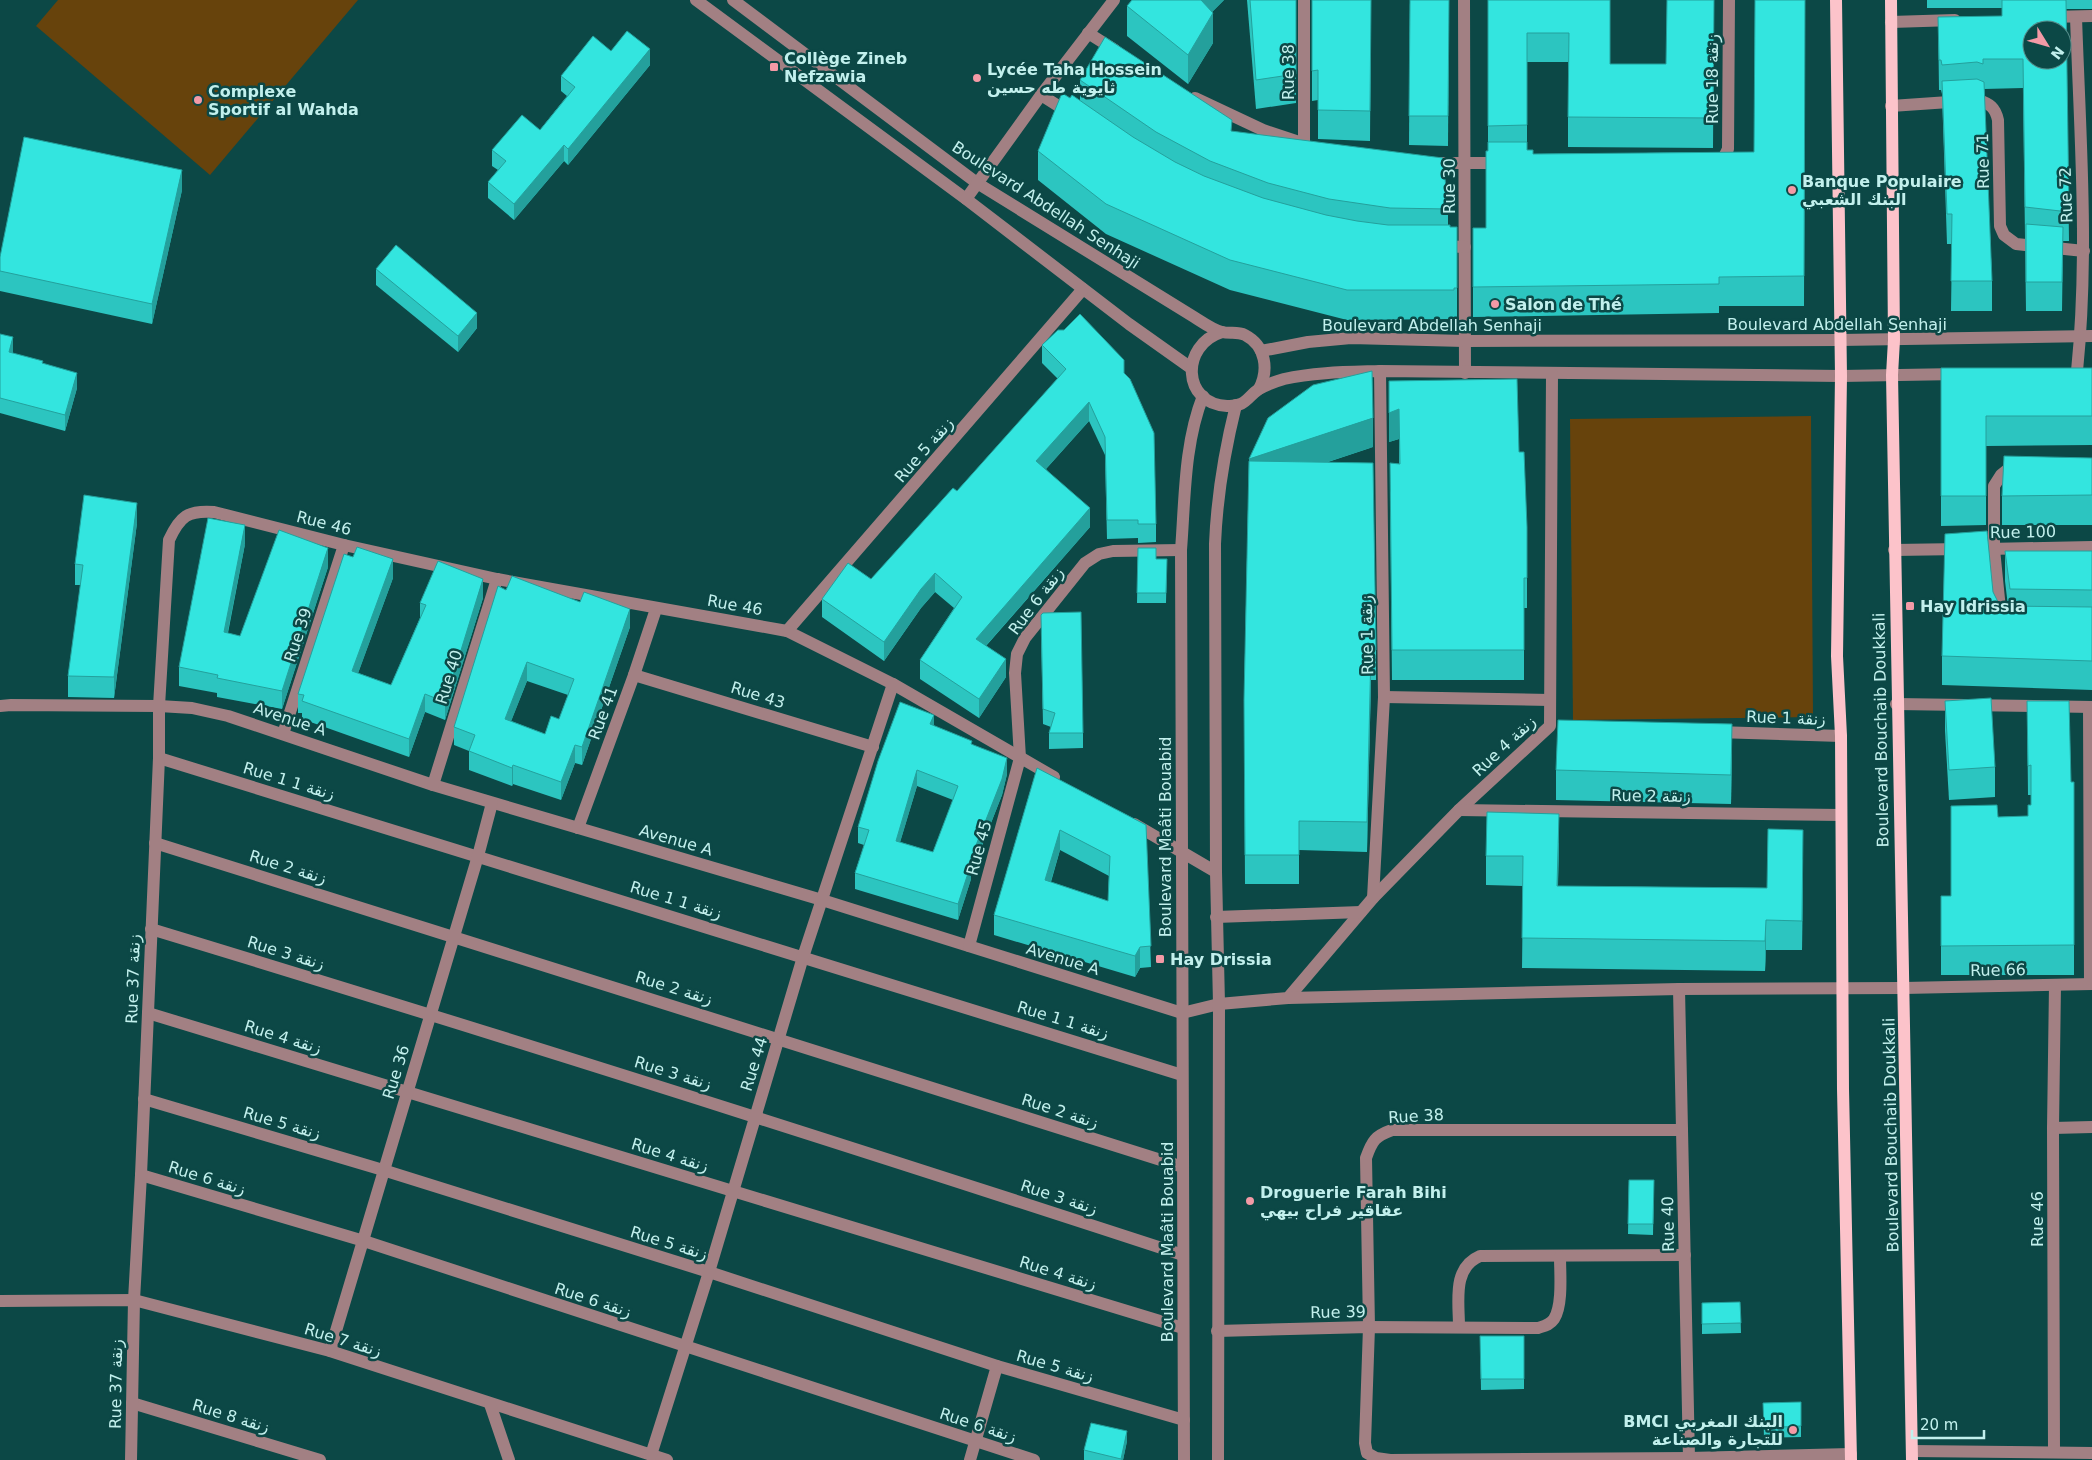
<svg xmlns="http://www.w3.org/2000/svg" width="2092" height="1460" font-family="'DejaVu Sans','Noto Naskh Arabic',sans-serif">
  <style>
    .green { fill: #67430c }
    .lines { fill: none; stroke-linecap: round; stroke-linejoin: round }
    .minor { stroke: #a28083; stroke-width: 12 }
    .major { stroke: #fcc3ca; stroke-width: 12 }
    .wall { fill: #2cc5c0; fill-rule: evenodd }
    .shaded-wall { fill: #24a09c }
    .building { fill: #33e5df; stroke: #24a09c; fill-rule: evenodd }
    .poi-dot { fill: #f49aa6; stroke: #0c4846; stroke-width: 2 }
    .labels { text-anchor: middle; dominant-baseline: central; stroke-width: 5; stroke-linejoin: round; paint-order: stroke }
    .poi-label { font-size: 16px; font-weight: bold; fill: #c2f0ed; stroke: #0c4846; text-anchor: start }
    .street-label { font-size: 16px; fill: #c2f0ed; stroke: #0c4846 }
  </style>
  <rect width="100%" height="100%" fill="#0c4846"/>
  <g class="green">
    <polygon points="58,0 358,0 210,175 36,26"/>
    <polygon points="1811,416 1813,717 1573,720 1570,419"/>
  </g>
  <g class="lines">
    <g class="minor">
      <polyline points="696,0 966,199 1129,324 1191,368"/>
      <path d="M733 0 977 183 1194 317C1202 322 1213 330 1222 332 1230 334 1237 331 1245 335 1266 346 1269 370 1259 389"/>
      <polyline points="1464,0 1465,373"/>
      <polyline points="2050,17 2092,16"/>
      <path d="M2076 17C2080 135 2089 254 2077 371"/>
      <polyline points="1891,22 1955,20"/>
      <polyline points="1088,33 1115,50"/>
      <polyline points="1041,95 1071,114"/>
      <polyline points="1195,98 1263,130 1305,144"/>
      <path d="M1891 106 1978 100C1990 104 1995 107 1998 120L2000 226 2004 235 2016 244 2084 251"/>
      <polyline points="1304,144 1304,0"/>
      <polyline points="1716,161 1724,157 1728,149 1729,0"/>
      <polyline points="1428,163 1501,163"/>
      <polyline points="966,199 1041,95 1114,0"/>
      <polyline points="1440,246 1465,247"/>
      <path d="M1222 332C1180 345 1182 404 1227 406 1246 407 1247 397 1259 389 1266 385 1277 381 1284 379 1315 372 1349 372 1380 371L1841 376 1958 374"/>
      <polyline points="1261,351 1308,342 1351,338 1464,341 1840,340 2092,336"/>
      <polyline points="1987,549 2092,547"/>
      <polyline points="1894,550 1962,549"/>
      <polyline points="2001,619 1994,549 1994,486 2001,475 2011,467 2017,467"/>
      <polyline points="787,631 1083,289"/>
      <polyline points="634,675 873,747"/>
      <polyline points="1384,697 1550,700"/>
      <polyline points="1896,704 2092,707"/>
      <polyline points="0,706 11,705 159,706 192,708 228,716 433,785 822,900 1182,1013 1219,1004 1288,998 1373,898 1459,810 1550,726 1552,374"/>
      <polyline points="2089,707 2090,984"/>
      <polyline points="1717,732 1841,736"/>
      <polyline points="283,734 344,545"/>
      <polyline points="159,758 1182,1075"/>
      <polyline points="433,785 497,579"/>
      <polyline points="1459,810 1841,815"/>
      <polyline points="1134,824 1216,872"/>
      <polyline points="578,828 634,675 656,609"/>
      <polyline points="155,843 1183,1167"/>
      <polyline points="1373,898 1384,697 1380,371"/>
      <polyline points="1216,917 1361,912"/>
      <path d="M151 929C497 1034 840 1143 1183 1255"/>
      <polyline points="969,946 1020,758 1015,673 1017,654 1025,638 1085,563 1099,554 1113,551 1181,550"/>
      <polyline points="1679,989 1689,1458"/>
      <polyline points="1288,998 1679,989 1904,988 2092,984"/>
      <polyline points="148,1013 1183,1328"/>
      <polyline points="144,1099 383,1170 709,1272 997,1366 1184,1420"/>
      <polyline points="2053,1128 2092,1127"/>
      <path d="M1682 1130H1392C1375 1136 1372 1141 1366 1158L1369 1327 1365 1443 1367 1453 1376 1458 1390 1460 1689 1458 1851 1454"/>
      <polyline points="141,1175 364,1241 1034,1460"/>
      <polyline points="0,1301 134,1300 330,1351 667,1460"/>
      <path d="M1459 1327C1459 1301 1452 1268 1480 1256L1685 1255"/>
      <path d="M1217 1331 1369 1327 1538 1328C1544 1326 1550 1325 1554 1319 1563 1305 1560 1273 1560 1257"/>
      <polyline points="330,1351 478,856 492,803"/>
      <polyline points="132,1403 320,1460"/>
      <polyline points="490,1404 509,1460"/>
      <polyline points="1912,1451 2092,1453"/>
      <polyline points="2054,1452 2053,1128 2055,985"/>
      <polyline points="651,1455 709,1272 803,957 893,684"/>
      <path d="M131 1460 134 1300 141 1175 159 758V706L169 540C180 516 188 510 214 512L344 545 497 579 787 631 893 684 1054 777"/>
      <polyline points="970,1460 997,1366"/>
      <path d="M1184 1460 1181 550C1185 499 1184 444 1203 396"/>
      <path d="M1218 1460 1219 1004 1216 872 1215 544C1217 495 1224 453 1236 405"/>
    </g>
    <g class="major">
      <polyline points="1836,0 1841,376 1837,656 1841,736 1843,1089 1851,1460"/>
      <path d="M1891 0 1894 340 1892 375C1897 737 1907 1098 1912 1460"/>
    </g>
  </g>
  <g class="wall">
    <polygon points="1224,0 1212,12 1213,43 1188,84 1127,36 1127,6"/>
    <polygon points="1247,0 1296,0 1296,103 1256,109"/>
    <polygon points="1312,0 1371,0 1370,141 1318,139 1318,100 1312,101"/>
    <polygon points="1410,0 1449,0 1448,146 1409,145"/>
    <polygon points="1488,0 1610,0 1610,64 1666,64 1714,0 1713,148 1568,147 1568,62 1527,62 1527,150 1533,154 1754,152 1805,0 1804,306 1719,306 1719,313 1473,317 1473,228 1486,228 1488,151"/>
    <polygon points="1927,0 2092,0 2092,9 2066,9 2069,241 2063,241 2062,311 2026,311 2023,88 1984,89 1992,281 1992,311 1951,311 1952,244 1947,244 1942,94 1941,90 1939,90 1938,17 2002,16 2002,8 1927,8"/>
    <polygon points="611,51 650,65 568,165 564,161 514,220 488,198 488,182 498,170 492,166 492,150 540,130 567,96 561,91 561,76"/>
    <polygon points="1080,80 1232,132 1448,209 1448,225 1450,227 1457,227 1457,317 1454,317 1454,319 1347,320 1230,290 1106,234 1038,180 1038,151 1070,98 1080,100"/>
    <polygon points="182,190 152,324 0,291 0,257"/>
    <polygon points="376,269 477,328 458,352 376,285"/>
    <polygon points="0,334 13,353 77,388 65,431 0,413"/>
    <polygon points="1042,345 1124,373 1156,524 1156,542 1138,543 1138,538 1107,539 1105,455 1089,421 1046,469 1090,527 986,646 1006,677 979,718 920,679 920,660 954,608 935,592 921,608 884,661 822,617 822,599 871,579 957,491 1058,379 1042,363"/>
    <polygon points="1941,368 2092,368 2092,445 1986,446 1986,525 1941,526"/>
    <polygon points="1389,381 1519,452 1527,527 1527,608 1524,608 1524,680 1392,680 1390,493 1399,464 1399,439 1389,442"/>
    <polygon points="1373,447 1328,462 1376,650 1376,680 1371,680 1367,852 1299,850 1299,884 1245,884 1244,700 1249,461"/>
    <polygon points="2092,458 2092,525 2002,525 2002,496"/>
    <polygon points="137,523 114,698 68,697 68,676 81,585 75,585 75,564"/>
    <polygon points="245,544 228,633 240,636 328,567 282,709 217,697 217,693 179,686 179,667"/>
    <polygon points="1138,548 1156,559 1167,559 1166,603 1137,603"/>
    <polygon points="2005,551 2092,551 2092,690 1942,685 1942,656 1993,592 1998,602 2005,606 2008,606 2005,581"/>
    <polygon points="353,557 393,578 358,673 391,685 420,618 420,603 483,598 445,720 425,712 409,757 302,719 302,713 298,713 298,694"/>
    <path d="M506 590 630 627 582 765 575 763 561 800 513 784 512 786 469 770V751L454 745V727ZM527 681 568 695 559 719 545 734 511 721Z"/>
    <polygon points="1041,631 1083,733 1083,748 1049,749 1049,733 1051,727 1043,724"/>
    <polygon points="1945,701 1995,767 1995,797 1949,800 1945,731"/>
    <polygon points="2027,701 2071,782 2074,782 2074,975 1941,975 1941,896 1951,896 1998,817 2028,816 2031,805 2031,795 2028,795"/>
    <path d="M934 726 972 744 1007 774 1002 795 971 874V879L958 920 855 889V873L864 845 858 843V827ZM917 786 953 800 933 852 900 842Z"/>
    <polygon points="1732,754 1731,804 1556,800 1556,770"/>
    <path d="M1037 768 1146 825 1151 967 1140 968 1135 977 994 935V915ZM1060 850 1109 876 1108 901 1051 882Z"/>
    <polygon points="1559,843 1558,886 1767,888 1803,859 1802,950 1766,950 1765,971 1522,968 1523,886 1486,885 1486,856"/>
    <polygon points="1629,1180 1654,1180 1653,1235 1628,1234"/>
    <polygon points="1740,1302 1741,1333 1702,1334 1702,1303"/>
    <polygon points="1480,1336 1524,1336 1524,1389 1481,1390"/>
    <polygon points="1801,1402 1801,1437 1764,1438 1763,1403"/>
    <polygon points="1127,1441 1123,1460 1084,1460 1084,1450"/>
  </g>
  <g class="shaded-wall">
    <polygon points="1198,0 1224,0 1198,26"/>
    <polygon points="1213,13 1213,43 1188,84 1188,55"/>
    <polygon points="650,49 650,65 568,165 568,149"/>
    <polygon points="564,145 564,161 514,220 514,204"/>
    <polygon points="182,170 182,190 152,324 152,304"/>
    <polygon points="477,313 477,328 458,352 458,336"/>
    <polygon points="13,337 13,353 9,352"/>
    <polygon points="77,373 77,388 65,431 65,415"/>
    <polygon points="1089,402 1089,421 1036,480 1036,461"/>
    <polygon points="1399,409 1399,439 1389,442 1389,413"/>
    <polygon points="1373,418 1373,447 1249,488 1249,459"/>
    <polygon points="137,503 137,523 114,698 114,677"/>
    <polygon points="1090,508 1090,527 976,657 976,639"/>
    <polygon points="245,525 245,544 224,651 224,632"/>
    <polygon points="328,548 328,567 282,709 282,691"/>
    <polygon points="393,559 393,578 352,690 352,671"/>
    <polygon points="935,573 935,592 921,608 884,661 884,642 921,589"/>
    <polygon points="483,579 483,598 445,720 445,702"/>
    <polygon points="630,609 630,627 582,765 582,747"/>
    <polygon points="1371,650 1371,680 1367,852 1367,822"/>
    <polygon points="1006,659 1006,677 979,718 979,699"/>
    <polygon points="527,662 527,681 505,737 505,719"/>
    <polygon points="425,694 425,712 409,757 409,739"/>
    <polygon points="934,715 934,730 930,724"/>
    <polygon points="1732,724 1732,754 1731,804 1731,775"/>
    <polygon points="575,745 575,763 561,800 561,782"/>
    <polygon points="1007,758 1007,774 1002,795 971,874 971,879 958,920 958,904 969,863"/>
    <polygon points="513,765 513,784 512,786 512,768"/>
    <polygon points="917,770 917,786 896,856 896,841"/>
    <polygon points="1559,814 1559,843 1557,915 1557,886"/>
    <polygon points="1060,830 1060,850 1045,901 1045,880"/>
    <polygon points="1803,830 1803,859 1802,950 1802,921"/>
    <polygon points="1766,920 1766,950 1765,971 1765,941"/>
    <polygon points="1140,947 1140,968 1135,977 1135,956"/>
    <polygon points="1127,1431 1127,1441 1123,1460 1121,1460"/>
  </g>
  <g class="building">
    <polygon points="1132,0 1201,0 1213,13 1188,55 1127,6"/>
    <polygon points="1250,0 1296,0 1296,74 1256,80"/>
    <polygon points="1312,0 1371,0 1370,111 1318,110 1318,70 1312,71"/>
    <polygon points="1410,0 1449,0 1448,116 1409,116"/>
    <polygon points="1488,0 1610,0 1610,64 1666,64 1667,0 1714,0 1713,118 1568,117 1569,33 1527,33 1527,125 1488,126"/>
    <polygon points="1755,0 1805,0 1804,276 1719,277 1719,284 1473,287 1473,228 1486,228 1486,151 1488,151 1488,142 1527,142 1527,150 1533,150 1533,154 1754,152"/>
    <path d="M2002 0H2066L2069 212 2025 207 2023 59H1983V64L1977 62 1942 65 1941 60H1939L1938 17 2002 16ZM2032 30H2062V60H2032Z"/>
    <polygon points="627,31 650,49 568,149 564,145 514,204 488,182 506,161 492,150 522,115 540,130 575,87 561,76 593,36 611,51"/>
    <polygon points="1105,37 1232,120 1231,131 1443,158 1448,209 1390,208 1329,199 1268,183 1210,161 1156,132 1080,80"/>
    <polygon points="1977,79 1984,82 1992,281 1951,281 1952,214 1947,214 1942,81"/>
    <polygon points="1062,93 1070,98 1072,95 1133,137 1175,162 1204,176 1263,198 1326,215 1357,221 1388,225 1450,225 1450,227 1457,227 1457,288 1454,288 1454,290 1347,290 1230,260 1106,204 1038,151"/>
    <polygon points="24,137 182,170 152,304 0,271 0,257"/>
    <polygon points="2026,224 2063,227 2062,282 2026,282"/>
    <polygon points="396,245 477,313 458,336 376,269"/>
    <polygon points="1080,314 1124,360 1124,373 1130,379 1154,433 1156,524 1138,524 1138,520 1107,520 1105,437 1089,402 1036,461 1090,508 976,639 1006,659 979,699 920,660 962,597 935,573 921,589 884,642 822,599 848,563 871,579 953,488 957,491 1066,369 1042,345 1058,330 1064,330"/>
    <polygon points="0,334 13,337 9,352 43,361 42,363 77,373 65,415 0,398"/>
    <polygon points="1941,368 2092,368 2092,416 1986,416 1986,496 1941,496"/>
    <polygon points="1372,371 1373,418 1249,459 1268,418 1313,385"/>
    <polygon points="1517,379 1519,452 1524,452 1527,527 1527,578 1524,578 1524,650 1392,650 1390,463 1400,464 1399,409 1389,413 1389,381"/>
    <polygon points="2004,456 2092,458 2092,495 2002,496"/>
    <polygon points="1249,461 1373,463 1376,650 1371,650 1367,822 1299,821 1299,855 1245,855 1244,700"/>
    <polygon points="84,495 137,503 114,677 68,676 83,565 75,564"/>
    <polygon points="208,518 245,525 224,632 240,636 279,530 328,548 282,691 217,678 218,675 179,667"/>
    <polygon points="1987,531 1993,592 1998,602 2005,606 2092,607 2092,661 1942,656 1945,534"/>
    <polygon points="357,547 393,559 352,671 391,685 426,605 420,603 438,561 483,579 445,702 425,694 409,739 302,701 304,695 298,694 344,554 353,557"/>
    <polygon points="1138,548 1156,548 1156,559 1167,559 1166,593 1137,593"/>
    <polygon points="2005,551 2092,551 2092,590 2010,589"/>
    <path d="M512 576 580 602 584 592 630 609 582 747 575 745 561 782 513 765 512 768 469 751 475 735 454 727 498 586 506 590ZM527 662 574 679 559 719 551 716 545 734 505 719Z"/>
    <polygon points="1081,612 1083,733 1049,733 1055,713 1043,709 1041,615 1043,613"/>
    <polygon points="1991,698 1995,767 1949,770 1945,701"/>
    <polygon points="2027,701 2069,701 2071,782 2074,782 2074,945 1941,946 1941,896 1951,896 1951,806 1997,805 1998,817 2028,816 2028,805 2031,805 2031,765 2028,766"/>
    <path d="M900 702 934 715 930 724 972 741 971 744 1007 758 1002 779 969 863 971 864 958 904 855 873 869 830 858 827 878 761ZM917 770 958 786 933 852 896 841Z"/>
    <polygon points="1558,720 1732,724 1731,775 1556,770"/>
    <path d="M1037 768 1146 825 1151 946 1140 947 1135 956 994 915ZM1060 830 1110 856 1108 901 1045 880Z"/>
    <polygon points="1487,812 1559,814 1557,886 1767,888 1768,829 1803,830 1802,921 1766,920 1765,941 1522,938 1523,856 1486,856"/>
    <polygon points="1629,1180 1654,1180 1653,1224 1628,1224"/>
    <polygon points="1740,1302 1741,1323 1702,1324 1702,1303"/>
    <polygon points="1480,1336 1524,1336 1524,1379 1481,1379"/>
    <polygon points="1801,1402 1801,1426 1764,1428 1763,1403"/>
    <polygon points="1091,1423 1127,1431 1121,1459 1084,1450"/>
  </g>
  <g class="poi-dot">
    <rect x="769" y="62" width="10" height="10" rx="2.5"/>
    <circle cx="977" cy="78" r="5"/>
    <circle cx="198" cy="100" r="5"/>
    <circle cx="1792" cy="190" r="5"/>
    <circle cx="1495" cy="304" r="5"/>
    <rect x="1905" y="601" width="10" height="10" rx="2.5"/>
    <rect x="1155" y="954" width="10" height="10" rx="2.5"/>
    <circle cx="1250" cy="1201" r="5"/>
    <circle cx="1793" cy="1430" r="5"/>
  </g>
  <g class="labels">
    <g class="poi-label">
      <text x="784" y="58">Collège Zineb<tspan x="784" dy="18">Nefzawia</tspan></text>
      <text x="987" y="69">Lycée Taha Hossein<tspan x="987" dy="18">ثايوية طه حسين</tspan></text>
      <text x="208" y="91">Complexe<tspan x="208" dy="18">Sportif al Wahda</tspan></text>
      <text x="1802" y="181">Banque Populaire<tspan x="1802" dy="18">البنك الشعبي</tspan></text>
      <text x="1505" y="304">Salon de Thé</text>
      <text x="1920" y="606">Hay Idrissia</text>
      <text x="1170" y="959">Hay Drissia</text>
      <text x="1260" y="1192">Droguerie Farah Bihi<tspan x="1260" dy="18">عقاقير فراح بيهي</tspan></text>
      <text x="1783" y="1421" text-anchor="end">BMCI البنك المغربي<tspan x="1783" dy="18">للتجارة والصناعة</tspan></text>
    </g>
    <g class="street-label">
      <text transform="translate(1288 72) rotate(-90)">Rue 38</text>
      <text transform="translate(1712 79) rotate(-90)">Rue 18 زنقة</text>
      <text transform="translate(1983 161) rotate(-91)">Rue 71</text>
      <text transform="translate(1449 186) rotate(-90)">Rue 30</text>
      <text transform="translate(2066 195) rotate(-92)">Rue 72</text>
      <text transform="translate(1046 205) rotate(33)">Boulevard Abdellah Senhaji</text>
      <text x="1837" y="324">Boulevard Abdellah Senhaji</text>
      <text x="1432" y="325">Boulevard Abdellah Senhaji</text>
      <text transform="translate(924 450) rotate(-49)">Rue 5 زنقة</text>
      <text transform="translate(324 523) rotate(14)">Rue 46</text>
      <text transform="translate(2023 532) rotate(-1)">Rue 100</text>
      <text transform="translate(1036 601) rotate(-53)">Rue 6 زنقة</text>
      <text transform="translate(735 605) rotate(10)">Rue 46</text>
      <text transform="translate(298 635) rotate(-72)">Rue 39</text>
      <text transform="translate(1367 635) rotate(-91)">Rue 1 زنقة</text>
      <text transform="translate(449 677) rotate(-73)">Rue 40</text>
      <text transform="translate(758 695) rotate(17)">Rue 43</text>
      <text transform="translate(603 713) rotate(-70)">Rue 41</text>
      <text transform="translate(1786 718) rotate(2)">Rue 1 زنقة</text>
      <text transform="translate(290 719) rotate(18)">Avenue A</text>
      <text transform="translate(1881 730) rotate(-91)">Boulevard Bouchaib Doukkali</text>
      <text transform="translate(1504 746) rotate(-43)">Rue 4 زنقة</text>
      <text transform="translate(289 781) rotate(17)">Rue 1 زنقة 1</text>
      <text transform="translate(1651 796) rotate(1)">Rue 2 زنقة</text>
      <text transform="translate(1165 837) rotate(-90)">Boulevard Maâti Bouabid</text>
      <text transform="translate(676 840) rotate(16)">Avenue A</text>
      <text transform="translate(979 848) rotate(-75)">Rue 45</text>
      <text transform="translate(288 867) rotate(17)">Rue 2 زنقة</text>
      <text transform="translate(676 900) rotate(17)">Rue 1 زنقة 1</text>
      <text transform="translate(286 953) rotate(17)">Rue 3 زنقة</text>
      <text transform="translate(1063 959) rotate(17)">Avenue A</text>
      <text transform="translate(1998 970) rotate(-1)">Rue 66</text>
      <text transform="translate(133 979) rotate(-88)">Rue 37 زنقة</text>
      <text transform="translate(674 988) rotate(17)">Rue 2 زنقة</text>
      <text transform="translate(1063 1020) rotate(17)">Rue 1 زنقة 1</text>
      <text transform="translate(283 1037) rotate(17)">Rue 4 زنقة</text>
      <text transform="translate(754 1064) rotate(-73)">Rue 44</text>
      <text transform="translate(396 1072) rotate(-73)">Rue 36</text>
      <text transform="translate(673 1073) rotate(17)">Rue 3 زنقة</text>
      <text transform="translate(1060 1111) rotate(18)">Rue 2 زنقة</text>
      <text transform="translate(1416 1116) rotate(-3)">Rue 38</text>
      <text transform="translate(282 1123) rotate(16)">Rue 5 زنقة</text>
      <text transform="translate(1891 1135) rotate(-91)">Boulevard Bouchaib Doukkali</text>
      <text transform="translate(670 1155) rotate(17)">Rue 4 زنقة</text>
      <text transform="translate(207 1178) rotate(17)">Rue 6 زنقة</text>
      <text transform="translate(1059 1197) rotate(18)">Rue 3 زنقة</text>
      <text transform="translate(2037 1219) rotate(-90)">Rue 46</text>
      <text transform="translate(1668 1224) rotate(-91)">Rue 40</text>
      <text transform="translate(1167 1242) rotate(-90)">Boulevard Maâti Bouabid</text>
      <text transform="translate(669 1243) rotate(17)">Rue 5 زنقة</text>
      <text transform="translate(1058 1273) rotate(17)">Rue 4 زنقة</text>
      <text transform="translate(593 1300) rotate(18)">Rue 6 زنقة</text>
      <text transform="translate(1338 1312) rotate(-1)">Rue 39</text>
      <text transform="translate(343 1340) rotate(17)">Rue 7 زنقة</text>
      <text transform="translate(1055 1366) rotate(16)">Rue 5 زنقة</text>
      <text transform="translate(116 1384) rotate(-89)">Rue 37 زنقة</text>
      <text transform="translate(231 1416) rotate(17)">Rue 8 زنقة</text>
      <text transform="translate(978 1425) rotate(18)">Rue 6 زنقة</text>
    </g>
  </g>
  <g transform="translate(2047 45) rotate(127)"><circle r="24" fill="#0c4846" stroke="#558b89"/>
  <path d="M0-4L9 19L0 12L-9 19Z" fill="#f49aa6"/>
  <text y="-8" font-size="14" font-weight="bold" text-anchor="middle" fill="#c2f0ed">N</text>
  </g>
  <path d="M1912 1430v8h72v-8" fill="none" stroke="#c2f0ed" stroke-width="2.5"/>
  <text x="1920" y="1430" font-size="15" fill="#c2f0ed" stroke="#0c4846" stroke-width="4" paint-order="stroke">20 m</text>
</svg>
